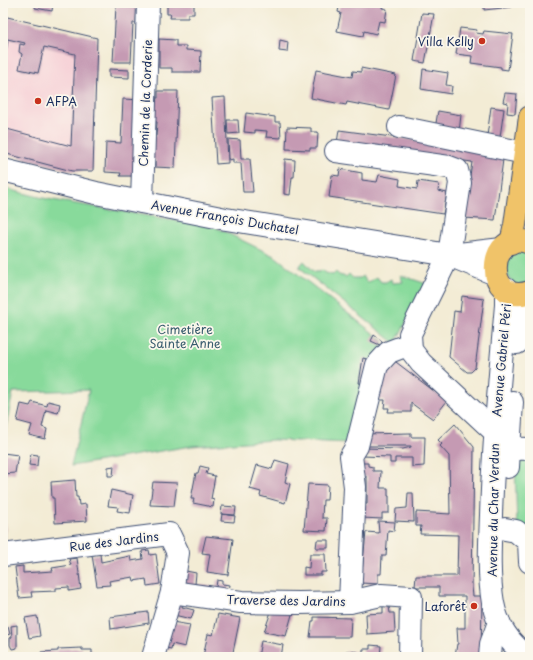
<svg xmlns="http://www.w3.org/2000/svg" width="533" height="660" font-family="'Playpen Sans',sans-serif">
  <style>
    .built { fill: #f6cfd6 }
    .green { fill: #88da9b; stroke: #52847c }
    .building { fill: #c59ab3 }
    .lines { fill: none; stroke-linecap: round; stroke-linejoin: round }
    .minor-casing { stroke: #3b4b70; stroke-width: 24 }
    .major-casing { stroke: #3b4b70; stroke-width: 24 }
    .minor { stroke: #fff; stroke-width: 22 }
    .major { stroke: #f0c369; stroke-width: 22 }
    .poi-dot { fill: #c8321e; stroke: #fbf7ec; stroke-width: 1.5 }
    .labels { text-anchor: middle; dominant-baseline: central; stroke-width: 3.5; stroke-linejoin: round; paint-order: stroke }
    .poi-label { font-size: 12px; fill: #1b2f5e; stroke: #fbf7ec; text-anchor: end }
    .street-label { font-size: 12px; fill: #1b2f5e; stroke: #fbf7ec }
    .park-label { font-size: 12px; fill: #365a6d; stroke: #fbf7ec }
  </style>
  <rect width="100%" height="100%" fill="#fbf7ec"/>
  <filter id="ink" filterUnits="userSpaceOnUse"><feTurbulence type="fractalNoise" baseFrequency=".025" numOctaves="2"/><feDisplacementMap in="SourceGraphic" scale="8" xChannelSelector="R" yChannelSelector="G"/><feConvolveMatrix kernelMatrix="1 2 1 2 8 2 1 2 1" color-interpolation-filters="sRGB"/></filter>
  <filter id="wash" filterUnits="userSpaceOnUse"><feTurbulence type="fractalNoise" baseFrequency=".012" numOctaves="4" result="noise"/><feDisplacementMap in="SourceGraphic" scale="16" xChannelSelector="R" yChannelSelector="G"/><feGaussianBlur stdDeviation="0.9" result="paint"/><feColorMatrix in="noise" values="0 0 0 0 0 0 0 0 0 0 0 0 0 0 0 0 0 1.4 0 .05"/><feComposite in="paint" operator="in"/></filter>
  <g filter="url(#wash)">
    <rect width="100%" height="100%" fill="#f3ecd5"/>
    <polygon class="built" points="3,38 25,43 24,45 20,45 19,52 22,54 19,69 38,73 44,47 75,54 71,146 3,128"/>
    <g class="green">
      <polygon points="3,188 47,199 215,227 276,257 382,340 383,357 351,443 273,440 191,446 71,466 89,390 13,392 3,441"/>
      <polygon points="530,243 530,292 519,294 497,257"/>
      <polygon points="304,261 314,272 319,272 322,270 326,273 333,275 336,272 339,275 346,277 349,274 353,278 360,278 363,276 367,283 377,277 381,282 386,282 391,279 393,283 403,282 400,275 427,284 395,343 299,267"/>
      <polygon points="530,458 530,526 517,527 515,463 519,460"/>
    </g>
    <g id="blocks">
      <g class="building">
        <polygon points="36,3 53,3 52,11 35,8"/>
        <polygon points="120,3 137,3 136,23 133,23 131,62 113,62 116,6 120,6"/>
        <polygon points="167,3 194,3 194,14 188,14 188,18 170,18 171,14 167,14"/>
        <polygon points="340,3 383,3 382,8 387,9 385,22 379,21 376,34 364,31 363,36 337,31 341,13 338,12"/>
        <polygon points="484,3 512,3 512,7 484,10"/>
        <polygon points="422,13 434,14 425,63 414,61"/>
        <polygon points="3,16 97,38 93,171 72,171 3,153 3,128 71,146 75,54 44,47 38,73 19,69 22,54 19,52 20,44 24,45 25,43 3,38"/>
        <polygon points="460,28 477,30 476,33 483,34 484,31 513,34 508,70 501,69 501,67 471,63 472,56 456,54"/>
        <polygon points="159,39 176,40 176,46 186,46 186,50 201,51 200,72 172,72 172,68 159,68"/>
        <polygon points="3,40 8,41 4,62 3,61"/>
        <polygon points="280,40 288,42 287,52 279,51"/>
        <polygon points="361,68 396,75 389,110 347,102 346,105 311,98 316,70 352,77 353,71 361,72"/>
        <polygon points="109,69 129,70 129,78 109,77"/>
        <polygon points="423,69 448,73 446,85 452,86 451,94 421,89"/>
        <polygon points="158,91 178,91 175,168 155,167 155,160 151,159 152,135 156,136 157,122 153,121 154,98 158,98"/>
        <polygon points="505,93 517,94 515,114 507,113 508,103 503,102"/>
        <polygon points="225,97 228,163 216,164 212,98"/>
        <polygon points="123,99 141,100 138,176 120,176 121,173 105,172 106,142 121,143"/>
        <polygon points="491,107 504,109 500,137 487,136"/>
        <polygon points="438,111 461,115 459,132 435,129"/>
        <polygon points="246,113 275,117 275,122 280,122 281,138 266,137 267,131 255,130 255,133 244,132"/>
        <polygon points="227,120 238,120 239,133 228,134"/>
        <polygon points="287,127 311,128 311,132 318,132 317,148 310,148 310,150 286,149"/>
        <polygon points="339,130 504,152 495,220 464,218 472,162 337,143"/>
        <polygon points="228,139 240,140 241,159 250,159 253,192 243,192 241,163 233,163 233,159 229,160"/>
        <polygon points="285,159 295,160 294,177 292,177 290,195 284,194"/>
        <polygon points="340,169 362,173 362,180 377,182 379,175 400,179 399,186 417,189 418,181 439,184 438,191 447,193 443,214 329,197 332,175 339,176"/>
        <polygon points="462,296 484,299 475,368 471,372 467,372 449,357 454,311 460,312"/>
        <polygon points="374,335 382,341 382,346 371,341"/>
        <polygon points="363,358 371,360 366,385 359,383"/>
        <polygon points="392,359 447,401 433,419 411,403 411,412 388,412 389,408 384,408 385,400 376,400 379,371"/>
        <polygon points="48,401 60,404 58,413 46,410 42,427 47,429 45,439 29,435 32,425 17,421 21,404 30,406 32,402 47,406"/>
        <polygon points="455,424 474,447 472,587 473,596 482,596 481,657 455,657 457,644 458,644 457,628 465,628 465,596 439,596 439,587 415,587 416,576 457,576 458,535 420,534 421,526 416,526 416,512 450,514 449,456 440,446 442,444 438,440"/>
        <polygon points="411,433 411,437 425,437 424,466 412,467 412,458 395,458 395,463 390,463 390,457 362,456 362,448 403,449 411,447 411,446 361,446 363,434"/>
        <polygon points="3,453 18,455 15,473 3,474"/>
        <polygon points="31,454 38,455 37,466 29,465"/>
        <polygon points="275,460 289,464 285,482 290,484 285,503 260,496 261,492 250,489 257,465 272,469"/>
        <polygon points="355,463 368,463 368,466 373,467 373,471 381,471 380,488 388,488 388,496 389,496 389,513 382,513 382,519 362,518 363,504 367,504 367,477 356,477"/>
        <polygon points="114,466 113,476 108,476 108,467"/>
        <polygon points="200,466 208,468 206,474 215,476 211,499 214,500 213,507 193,503 194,499 191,499 196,473 198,473"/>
        <polygon points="75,480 76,497 78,497 79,505 86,504 87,521 55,523 54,498 52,498 51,482"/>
        <polygon points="153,482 177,483 174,506 150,505"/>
        <polygon points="308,484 328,485 327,500 323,500 322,518 327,518 326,531 304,530"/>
        <polygon points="111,490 133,495 130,513 117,511 118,507 108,506"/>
        <polygon points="408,493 413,493 414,522 395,521 396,509 407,508"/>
        <polygon points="222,506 236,507 235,515 221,514"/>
        <polygon points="222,514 235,516 234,522 221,521"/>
        <polygon points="3,517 5,517 6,548 3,548"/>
        <polygon points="378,521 395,522 394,531 388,530 386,556 382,556 381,574 378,574 378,584 361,583 366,532 379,533"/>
        <polygon points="206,536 233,539 228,575 207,572 210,554 202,553"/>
        <polygon points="317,540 328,540 328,548 316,548"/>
        <polygon points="149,550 150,555 156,554 160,584 147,586 146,579 134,581 133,577 109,581 110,585 97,586 92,555 100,554 101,562 130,556 131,561 143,559 142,551"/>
        <polygon points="310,554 325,554 326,572 321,572 321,575 304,575 304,567 309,568"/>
        <polygon points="77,558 81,589 69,591 69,587 56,588 56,591 31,592 32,597 19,598 15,567 23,566 23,573 53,571 52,568 71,565 69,559"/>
        <polygon points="186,571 196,573 195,584 216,587 217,580 222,581 222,584 230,585 228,596 183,590"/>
        <polygon points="185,595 182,607 194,610 191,619 174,615 179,597"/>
        <polygon points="383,606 389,607 390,613 394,613 395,632 367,634 366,614 383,613"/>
        <polygon points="272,609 293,611 286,636 264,632"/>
        <polygon points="148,612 149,623 111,629 110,617"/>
        <polygon points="218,614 240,618 232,657 203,656 208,634 213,635"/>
        <polygon points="37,616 40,636 29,638 25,618"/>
        <polygon points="314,617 351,618 350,637 310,637 312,621 314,621"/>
        <polygon points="172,622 190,625 185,647 172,644 171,649 166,648"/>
        <polygon points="17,625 17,648 12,649 10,645 10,638 12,637 11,626"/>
        <polygon points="8,627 10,634 4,636 3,628"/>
        <polygon points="261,641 283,645 281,657 258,657"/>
        <polygon points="370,645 381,646 380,657 363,657 363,649 370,649"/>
        <polygon points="82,648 82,650 92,650 92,657 32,657 32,655 41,655 41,652 58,651 58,649"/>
        <polygon points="346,651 358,652 358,657 346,657"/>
      </g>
    </g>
  </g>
  <g filter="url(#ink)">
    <use href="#blocks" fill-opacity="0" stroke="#3b4b70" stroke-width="1"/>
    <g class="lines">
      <g class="minor-casing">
        <g id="minor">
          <polyline points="399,127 525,153"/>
          <polyline points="336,151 449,167 457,170 460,183 449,255 410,334 411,350 421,363 495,432"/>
          <polyline points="3,170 96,193 226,219 449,255 495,274"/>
          <polyline points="142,202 148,3"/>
          <polyline points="450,255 502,249"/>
          <path d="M506 289V305C500 375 493 444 491 515 490 543 488 574 493 603 497 625 510 645 529 657"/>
          <polyline points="517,343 523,303 530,294"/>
          <polyline points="495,448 530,449"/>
          <polyline points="508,467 512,402"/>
          <polyline points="505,529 516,531 529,542 530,562"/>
          <polyline points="3,555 169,534 178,553 172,592 153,657"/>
          <polyline points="172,592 241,602 299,603 350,602 381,595 411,597 410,657"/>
          <polyline points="350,602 355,487 351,456 357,446 377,365 389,352 410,344"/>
          <polyline points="490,657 491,644 499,622"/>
        </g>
      </g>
      <g class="major-casing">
        <g id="major">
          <polyline points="511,243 515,225 530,117"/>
          <path d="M530 243C487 225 482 308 530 292"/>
        </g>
      </g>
      <use href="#minor" class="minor"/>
      <use href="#major" class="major"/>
    </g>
  </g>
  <g class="poi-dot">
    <circle cx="482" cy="41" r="4"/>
    <circle cx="38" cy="101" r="4"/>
    <circle cx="474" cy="606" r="4"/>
  </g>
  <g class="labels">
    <g class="poi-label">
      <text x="474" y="41">Villa Kelly</text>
      <text x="46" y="101" text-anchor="start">AFPA</text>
      <text x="466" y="606">Laforêt</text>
    </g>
    <g class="street-label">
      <text transform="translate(145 103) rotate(-88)">Chemin de la Corderie</text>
      <text transform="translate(225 217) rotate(10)">Avenue François Duchatel</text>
      <text transform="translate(501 360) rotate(-85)">Avenue Gabriel Péri</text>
      <text transform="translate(493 510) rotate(-89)">Avenue du Char Verdun</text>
      <text transform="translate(114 541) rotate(-7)">Rue des Jardins</text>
      <text transform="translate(286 600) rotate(1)">Traverse des Jardins</text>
    </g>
    <g class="park-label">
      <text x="185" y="329">Cimetière<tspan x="185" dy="14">Sainte Anne</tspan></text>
    </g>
  </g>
  <rect width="533" height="660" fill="none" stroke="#fbf7ec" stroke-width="16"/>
</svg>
